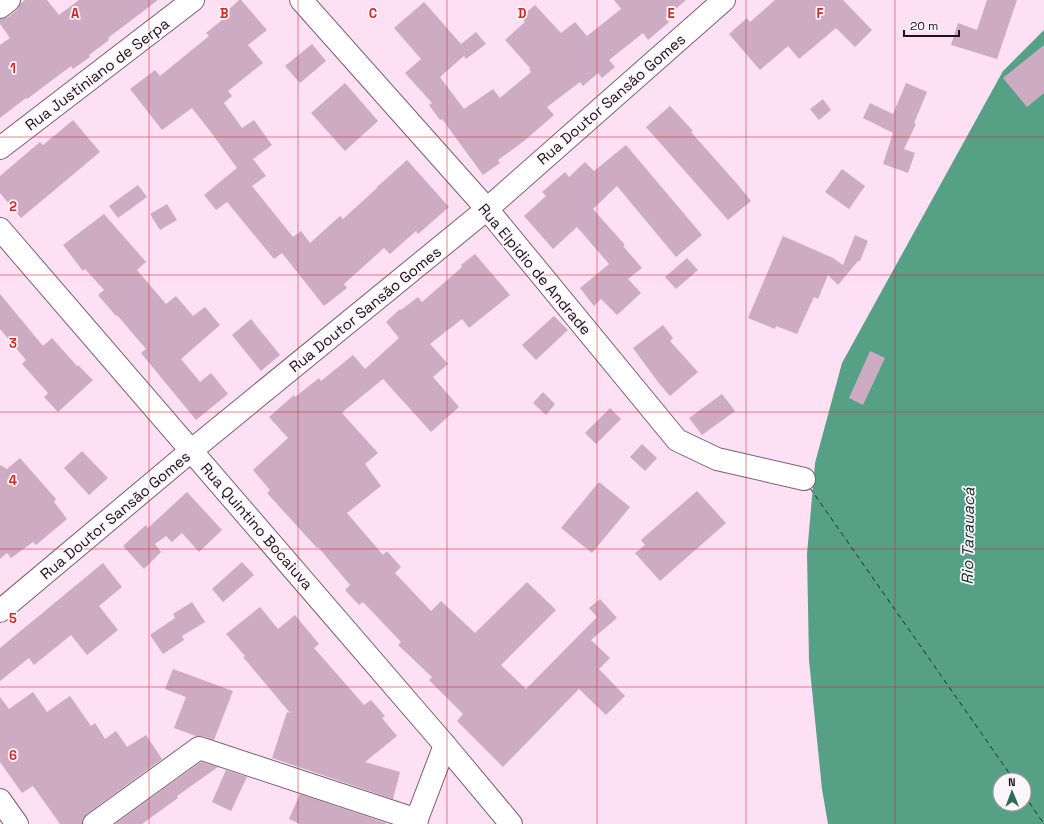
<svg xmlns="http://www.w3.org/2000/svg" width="1044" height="824" font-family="'Space Grotesk',sans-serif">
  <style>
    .water { fill: #56a086; fill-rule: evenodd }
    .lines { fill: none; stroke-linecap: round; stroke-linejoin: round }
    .ferry { stroke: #103327; stroke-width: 1; stroke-dasharray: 5 4; stroke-linecap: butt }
    .building { fill: #cdabc2 }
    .minor-casing { stroke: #7c5e72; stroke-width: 24 }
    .major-casing { stroke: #7c5e72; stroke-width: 24 }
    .minor { stroke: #fff; stroke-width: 22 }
    .major { stroke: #fff; stroke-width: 22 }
    .grid { fill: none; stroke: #d62828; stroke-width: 1; stroke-opacity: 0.55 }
    .labels { text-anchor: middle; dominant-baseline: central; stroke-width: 3.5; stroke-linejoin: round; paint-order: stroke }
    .street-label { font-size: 15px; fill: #1c1019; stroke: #fcf5f9 }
    .water-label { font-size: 16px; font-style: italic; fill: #103327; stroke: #fcf5f9 }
    .grid-label { font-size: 13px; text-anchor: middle; font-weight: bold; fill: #d62828; stroke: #fcf5f9; stroke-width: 3.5; stroke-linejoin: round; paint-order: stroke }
  </style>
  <rect width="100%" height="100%" fill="#fde0f3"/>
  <path class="water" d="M1044 30V824H828L822 789 809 660 807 554 815 463 842 363 1003 71ZM1000 780H1024V804H1000Z"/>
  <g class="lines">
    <g class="ferry">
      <polyline points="810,488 1014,780"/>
      <polyline points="1024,795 1044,824"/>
    </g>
  </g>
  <g class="building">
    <polygon points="25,0 47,0 59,15 79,0 158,0 108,38 109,40 89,55 90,57 73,69 71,66 27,99 26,98 0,118 0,45 10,38 0,24 0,19 8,17 17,10 21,3"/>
    <polygon points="239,0 241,0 267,30 248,45 263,63 228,91 232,96 224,103 242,128 254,120 272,145 253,159 266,176 252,186 293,237 301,231 310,243 340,216 343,219 377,188 377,187 407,160 449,207 418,234 416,231 390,254 384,248 344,284 347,288 324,306 282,253 274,259 227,202 216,210 204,195 237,168 210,131 192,108 162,130 130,89 155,70 160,76 209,36 206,33 227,16 225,13"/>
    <polygon points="614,0 686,0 665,18 669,22 648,40 643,33 609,60 615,67 602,78 598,73 583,86 580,82 547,107 554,115 524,141 498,160 500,163 483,175 442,119 440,120 429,105 432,103 405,73 421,59 394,28 424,2 461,44 476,32 486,44 466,59 464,56 440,77 464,109 493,89 500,98 531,72 529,69 530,68 505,40 525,22 521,17 535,5 561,33 575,22 587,36 621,9"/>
    <polygon points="775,0 843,0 872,30 855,47 836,28 799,59 788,46 760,70 729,34 747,18 750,22"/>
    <polygon points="987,0 1017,0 997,59 951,45 958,23 977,30"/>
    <polygon points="312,44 326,61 300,83 285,66"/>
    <polygon points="1044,45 1044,93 1027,107 1003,78"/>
    <polygon points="345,83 378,121 345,151 311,113"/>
    <polygon points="906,83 927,92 914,123 916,124 904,149 915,153 908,173 883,164 893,133 863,118 870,103 893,114"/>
    <polygon points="823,99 831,110 819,120 810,109"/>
    <polygon points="670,106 693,131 691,132 738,185 751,201 728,220 646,127"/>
    <polygon points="73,120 100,152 21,218 0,193 0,176 40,142 43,145"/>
    <polygon points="626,145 702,235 676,257 617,186 593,209 625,245 623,246 642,268 628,279 641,293 617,315 601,299 594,306 580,288 609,264 577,227 553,249 524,216 546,196 542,192 565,172 569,177 585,162 594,171"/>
    <polygon points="842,169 865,186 849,209 825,192"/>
    <polygon points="138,185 147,197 118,218 109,206"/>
    <polygon points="167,204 177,220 160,230 150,214"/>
    <polygon points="104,214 146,262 137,270 166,304 176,296 193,316 205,307 220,325 181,359 200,382 211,373 228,394 196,420 141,353 146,349 117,315 116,316 98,295 104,290 85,269 83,271 63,245"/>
    <polygon points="855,235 868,241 860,261 858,261 838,285 828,275 818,299 814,297 797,334 776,326 775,329 748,318 783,236 833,258 843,265"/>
    <polygon points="475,254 510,295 469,328 462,319 430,344 448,364 433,377 459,407 431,432 383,379 345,410 342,413 378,453 365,464 381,486 347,513 383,555 387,551 401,567 395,573 431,611 441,601 475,633 527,582 556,610 501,665 526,689 597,617 589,608 600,599 617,618 591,640 610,658 599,669 625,696 606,715 579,689 503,767 457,721 463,714 429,680 432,677 398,645 401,642 363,602 359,605 345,590 350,585 318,547 317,548 267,493 270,490 253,470 288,438 269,417 294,395 295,397 319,378 321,381 353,355 365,369 399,338 386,322 400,309 401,310 418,297 422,302 462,267 461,265"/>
    <polygon points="687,258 698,270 676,289 665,277"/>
    <polygon points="0,294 43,346 52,338 77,366 78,365 93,380 58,412 44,397 48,393 22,364 26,360 0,329"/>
    <polygon points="554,316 568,330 536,360 522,345"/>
    <polygon points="251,319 280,355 261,371 232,335"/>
    <polygon points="663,325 673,338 670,341 698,372 670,396 658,382 633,348"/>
    <polygon points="870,351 885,358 863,405 849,398"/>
    <polygon points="543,392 555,404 546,415 533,403"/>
    <polygon points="722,394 735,411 702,435 689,418"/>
    <polygon points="610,408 621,419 596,444 585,433"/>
    <polygon points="642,444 657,458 645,471 630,457"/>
    <polygon points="82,451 108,478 89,495 64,468"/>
    <polygon points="20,458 56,499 54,502 67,519 36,545 33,542 11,558 7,553 0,559 0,465 7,469"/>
    <polygon points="599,482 630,507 592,553 561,528"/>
    <polygon points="697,491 726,523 660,581 635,553 645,545 641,540"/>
    <polygon points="187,492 222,530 199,552 182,533 172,542 166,536 155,544 161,552 144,569 123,546 146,525 148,528"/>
    <polygon points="242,562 254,575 223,602 212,589"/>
    <polygon points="103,563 122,587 99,606 118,630 87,655 71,635 34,665 29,658 0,681 0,648"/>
    <polygon points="192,602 205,622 182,636 184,640 163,654 150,635 175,618 173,614"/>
    <polygon points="260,607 278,629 295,615 319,644 314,648 364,705 371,700 385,716 382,718 397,736 365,762 400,772 393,799 272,758 287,712 290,713 243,657 245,656 226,634"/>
    <polygon points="173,669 233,691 214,740 203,736 196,736 174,728 186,697 165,689"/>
    <polygon points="33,692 47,712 70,696 91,726 95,723 105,739 116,731 127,747 146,735 162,759 87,814 83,819 82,824 60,824 33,786 22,793 0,762 0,697 9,709"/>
    <polygon points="201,762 218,767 177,796 178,798 142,824 115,824"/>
    <polygon points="226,770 247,777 231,811 212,802"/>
    <polygon points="300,794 386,823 386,824 300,824 289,819"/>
  </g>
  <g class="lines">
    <g class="minor-casing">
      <g id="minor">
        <polyline points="301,0 487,209 677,440 717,459 804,479"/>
        <polyline points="0,7 9,0"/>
        <polyline points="0,229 445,745 511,824"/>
        <polyline points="0,611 192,450 487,209 724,0"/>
        <polyline points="0,800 17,824"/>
        <polyline points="94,824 199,748 417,820"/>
        <polyline points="415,824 445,745"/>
      </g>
    </g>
    <g class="major-casing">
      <polyline id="major" points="0,148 193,0"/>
    </g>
    <use href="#minor" class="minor"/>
    <use href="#major" class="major"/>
  </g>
  <path class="grid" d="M149 0V824M298 0V824M447 0V824M597 0V824M746 0V824M895 0V824M0 137H1044M0 275H1044M0 412H1044M0 549H1044M0 687H1044"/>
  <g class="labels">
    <g class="street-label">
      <text transform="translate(97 74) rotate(-37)">Rua Justiniano de Serpa</text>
      <text transform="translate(611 99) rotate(-41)">Rua Doutor Sansão Gomes</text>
      <text transform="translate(535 269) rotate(50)">Rua Elpidio de Andrade</text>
      <text transform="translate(365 309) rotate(-39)">Rua Doutor Sansão Gomes</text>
      <text transform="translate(115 515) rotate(-40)">Rua Doutor Sansão Gomes</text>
      <text transform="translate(257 526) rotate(49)">Rua Quintino Bocaiuva</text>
    </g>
    <g class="water-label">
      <text transform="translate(968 536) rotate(-89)">Rio Tarauacá</text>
    </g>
  </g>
  <g class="grid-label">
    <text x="75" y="18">A</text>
    <text x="224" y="18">B</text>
    <text x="373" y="18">C</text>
    <text x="522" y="18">D</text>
    <text x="671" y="18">E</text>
    <text x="820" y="18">F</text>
    <text x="13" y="73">1</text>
    <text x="13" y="211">2</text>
    <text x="13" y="348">3</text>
    <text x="13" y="485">4</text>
    <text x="13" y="623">5</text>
    <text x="13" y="760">6</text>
  </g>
  <g transform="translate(1012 792) rotate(359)"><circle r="19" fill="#fcf5f9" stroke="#a2999f"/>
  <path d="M0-3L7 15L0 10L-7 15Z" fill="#2f6c57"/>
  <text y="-6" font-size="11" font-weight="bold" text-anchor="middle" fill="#1c1019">N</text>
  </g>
  <path d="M904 30v6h55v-6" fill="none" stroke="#1c1019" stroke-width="2"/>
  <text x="910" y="30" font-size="12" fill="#1c1019" stroke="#fcf5f9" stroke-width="3" paint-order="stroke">20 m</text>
</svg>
